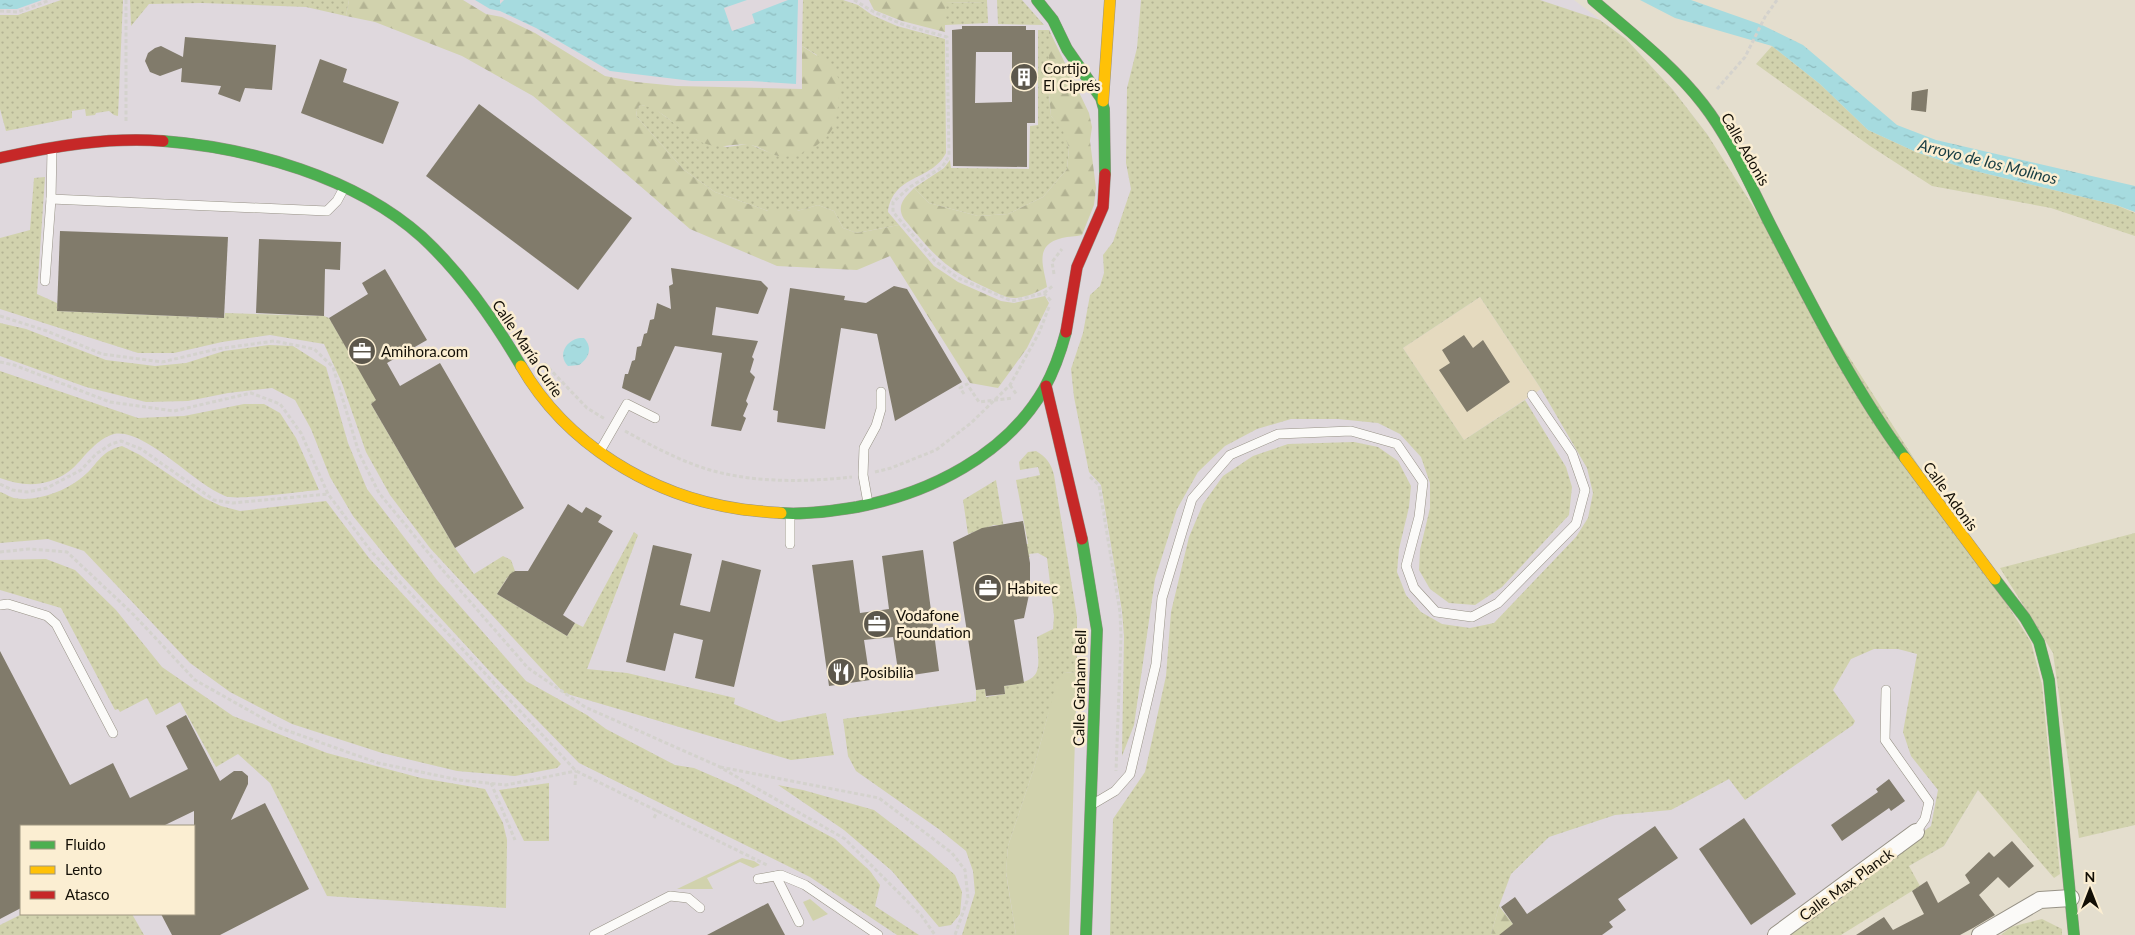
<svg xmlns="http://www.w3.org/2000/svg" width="2135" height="935" font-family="Lato,sans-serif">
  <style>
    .commercial { fill: #dfd8dd; fill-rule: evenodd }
    .built { fill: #e5dabf }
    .grass { fill: url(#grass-dots) }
    .forest { fill: url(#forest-firs) }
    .green { fill: #d1d2ad }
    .water { fill: url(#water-ripples) }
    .building { fill: #817b6b; fill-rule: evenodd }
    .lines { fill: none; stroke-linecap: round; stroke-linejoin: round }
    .lane-casing { stroke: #979286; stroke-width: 10 }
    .street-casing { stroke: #979286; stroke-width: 18 }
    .fast-casing { stroke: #979286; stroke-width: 12 }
    .slow-casing { stroke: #979286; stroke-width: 12 }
    .jam-casing { stroke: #979286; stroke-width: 12 }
    .path { stroke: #d4d2cd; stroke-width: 3; stroke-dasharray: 4 2.5; stroke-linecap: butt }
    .lane { stroke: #fbfaf8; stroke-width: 9 }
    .street { stroke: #fbfaf8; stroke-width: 16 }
    .fast { stroke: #4caf50; stroke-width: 11 }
    .slow { stroke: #ffc107; stroke-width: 11 }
    .jam { stroke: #c62828; stroke-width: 11 }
    .labels { text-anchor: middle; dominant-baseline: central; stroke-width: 5; stroke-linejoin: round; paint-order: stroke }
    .poi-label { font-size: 15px; fill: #130f06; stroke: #fbeed2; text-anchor: start }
    .street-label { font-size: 15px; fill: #130f06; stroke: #fbeed2 }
    .water-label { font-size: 16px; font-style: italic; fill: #163c42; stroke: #fbeed2 }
  </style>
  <defs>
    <pattern id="grass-dots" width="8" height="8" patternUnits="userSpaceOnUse" patternTransform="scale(1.25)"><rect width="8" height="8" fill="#d1d2ad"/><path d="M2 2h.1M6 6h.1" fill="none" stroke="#b3b393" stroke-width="1.8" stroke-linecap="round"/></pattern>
    <pattern id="forest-firs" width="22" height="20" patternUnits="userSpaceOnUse" patternTransform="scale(1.25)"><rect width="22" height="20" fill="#d1d2ad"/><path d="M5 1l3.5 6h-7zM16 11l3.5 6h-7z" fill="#b3b393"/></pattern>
    <pattern id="water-ripples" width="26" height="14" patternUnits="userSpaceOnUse" patternTransform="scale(1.25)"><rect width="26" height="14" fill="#a6dbdf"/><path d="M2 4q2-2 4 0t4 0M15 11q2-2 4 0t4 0" fill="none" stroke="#8ebbbe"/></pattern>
  </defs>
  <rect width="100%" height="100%" fill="#e4dece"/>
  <path class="commercial" d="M0 0H1574L1626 39 1673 90 1707 134 1978 790 1944 846 1909 866 1813 935H0ZM21 826H194V914H21Z"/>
  <polygon class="built" points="1480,297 1541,389 1464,440 1403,348"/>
  <g class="grass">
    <polygon points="61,0 123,0 118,116 114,115 109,111 96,113 95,115 86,116 85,109 72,111 72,118 6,131 0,109 0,15 18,15"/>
    <polygon points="130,0 349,0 346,16 306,7 202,3 149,4 131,26"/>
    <path d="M803 0H843L858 5 872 15 897 26 945 39 946 153C932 181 893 174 888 212L899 225 857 233 843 228 834 211 818 205 797 211H768L715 192 684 170 637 117 636 110 640 105 651 106 697 140 727 147 749 144 778 156 817 55 802 46Z"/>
    <polygon points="997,0 1022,0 1044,25 998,24"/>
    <polygon points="1141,0 1540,0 1600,20 1626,39 1673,90 1707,134 2031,642 2042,685 2060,874 2054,878 1978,790 1944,846 1909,866 1920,886 1841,935 1782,935 1931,826 1938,790 1911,756 1903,732 1917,654 1898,649 1874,649 1851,659 1833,690 1855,721 1853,725 1745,800 1729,779 1671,810 1615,815 1549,837 1511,874 1499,906 1491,935 1110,935 1113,819 1145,772 1166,676 1171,612 1189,537 1203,504 1223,476 1253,456 1288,444 1354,442 1378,447 1398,461 1411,486 1409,507 1399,549 1397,572 1406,595 1421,612 1442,624 1470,628 1494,623 1576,537 1588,518 1593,493 1587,468 1541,389 1480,297 1403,348 1464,440 1525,400 1566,467 1572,487 1569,515 1502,587 1475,605 1449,603 1430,589 1419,570 1420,550 1430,508 1430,483 1421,457 1400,434 1378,423 1338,419 1291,419 1257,429 1225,446 1198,472 1177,509 1155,579 1134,725 1122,756 1124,636 1122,611 1101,485 1089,472 1074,397 1071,369 1083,333 1090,295 1100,286 1104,273 1103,255 1113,242 1131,189 1126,163 1127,88 1137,48"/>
    <polygon points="987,2 988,23 945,25 944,3"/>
    <polygon points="1038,30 1049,30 1049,93 1051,116 1064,131 1069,148 1067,169 1043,197 1008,214 978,216 929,203 914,188 944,168 950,160 951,168 1029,169 1030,126 1038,125"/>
    <polygon points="1772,46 1820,84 1868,130 1916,152 1967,169 2116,205 2135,213 2135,236 2051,208 1932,186 1870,146 1756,64"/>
    <polygon points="45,177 37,294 57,303 57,311 224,318 225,313 324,316 329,318 377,400 371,404 455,548 474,574 503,556 511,560 515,571 507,578 497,594 567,636 575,623 583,627 634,532 638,535 587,669 627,673 735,698 734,704 779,722 826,713 834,755 791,760 564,693 430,548 390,495 366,452 342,383 324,344 270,335 222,342 174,353 138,353 0,309 0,238 30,230 34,178"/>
    <polygon points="0,323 26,329 106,360 155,366 186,363 224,351 269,345 293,346 326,367 348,443 367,489 437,580 526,681 587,715 606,729 675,765 694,768 738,787 835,839 870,871 880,885 875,906 919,935 897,935 810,877 579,763 494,676 400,574 353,516 330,477 311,429 295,400 272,388 228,393 188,401 146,402 86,387 0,356"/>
    <path d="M0 371 138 418 184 416 244 404H264L280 413 296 438 319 490C302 491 236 501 225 496 194 484 145 428 114 434 106 436 98 442 92 448 84 455 77 466 68 472 47 487 23 487 0 478Z"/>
    <path d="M122 446 140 455 204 498 221 506 240 511 326 501 369 558 561 764 557 768 515 776 457 771 382 753 292 724 230 692 190 663 84 551 48 539 0 543V492C4 493 10 497 14 498 36 502 63 492 80 479 98 466 98 452 122 446Z"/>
    <path d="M1036 451C1046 457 1051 463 1054 475L1077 617V673L1064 672 1048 715 1034 768 1008 846 1006 873 1016 935H962L975 893 973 871 966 851 940 830 856 771 848 756 843 719 976 701V690L985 689 986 697 1005 694 1004 686C1044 680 1039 673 1037 637L1053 629 1054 616 1047 558 1038 553 1029 554 1030 557H1025L1023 544H1028L1016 480 1040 475 1038 467 1020 470 1019 462 1028 452Z"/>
    <polygon points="996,480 1004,528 999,529 999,525 994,525 968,534 963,500"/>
    <polygon points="2135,533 2135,825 2079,838 2053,653 2000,568"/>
    <polygon points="46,559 75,570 116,610 162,667 233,716 327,753 421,778 485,789 503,823 507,840 506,908 327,896 270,783 238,754 216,767 180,702 156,715 147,698 120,712 118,709 115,710 61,608 0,590 0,560"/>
    <polygon points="549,783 549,841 524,841 499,790"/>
    <polygon points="778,785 803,790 874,810 930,853 955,875 962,892 960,914 951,925 939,927 892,871 844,830"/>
    <polygon points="22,914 132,914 144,935 0,935 0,925"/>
    <polygon points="2042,919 2062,929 2062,935 2001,935 2011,927"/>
  </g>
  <g class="forest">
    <path d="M349 0H463L486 14 502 17 535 33 605 76 636 82 677 86 802 89V46C816 55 843 70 840 90 838 101 838 118 833 128 824 145 798 159 778 156 768 154 760 146 750 145 730 142 719 152 697 140 678 130 661 107 640 105L636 110 637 117 684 170 715 192 768 211H797L818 205 834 211 843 228 857 233 899 225 934 266 958 282 1001 301 1014 303 1045 296 1049 303 1027 348 998 388 970 383 890 256 857 270 777 266 690 229 603 154 533 96 462 56 375 22 346 16Z"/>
    <polygon points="869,0 987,0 987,2 945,3 945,32 902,21 874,10"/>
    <path d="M1049 30 1089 113 1092 127 1090 141 1096 188 1094 205 1082 235C1075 237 1069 236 1062 238 1033 245 1044 267 1047 287 1038 292 1025 298 1014 298 1005 298 997 293 989 289 946 270 933 254 904 219 896 206 904 198 914 188L929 203 978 216 1008 214 1043 197 1067 169 1069 148 1063 131 1051 116 1049 93Z"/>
    <polygon points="1499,906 1513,924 1509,935 1491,935"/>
  </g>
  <g class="green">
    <polygon points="1064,672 1077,673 1069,935 1016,935 1006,872 1008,846 1034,768 1056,684"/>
    <polygon points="742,858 754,861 760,865 753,868 740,862 707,878 713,889 677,889"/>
    <polygon points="810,899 828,914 813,921 803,902"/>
  </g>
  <g class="water">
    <polygon points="0,0 42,0 17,9 0,9"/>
    <polygon points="475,0 500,0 500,4 504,0 747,0 724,8 732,31 755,23 752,14 788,0 798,0 796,84 751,81 692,81 610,71 536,28 500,11 490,9"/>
    <polygon points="1640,0 1691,0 1762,25 1803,45 1897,125 1936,140 2135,186 2135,212 2116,205 1967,169 1916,152 1868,130 1820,84 1772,46 1675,18"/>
    <path d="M580 338H584C593 348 589 358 579 365L568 366C557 355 566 340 580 338Z"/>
  </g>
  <g class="building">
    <path d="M962 26H1026V30H1035V123H1027V167L953 166 952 30 962 29ZM976 52H1012V102L975 103Z"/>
    <polygon points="185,37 276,45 272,90 245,88 240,102 218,94 221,86 181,82 182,68 160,76 150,72 145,61 148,53 155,48 161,46 183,57"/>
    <polygon points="320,59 347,69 343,82 399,102 383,144 301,113"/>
    <polygon points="1928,89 1926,112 1911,110 1912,92"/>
    <polygon points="479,104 632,218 578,290 426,176"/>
    <polygon points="60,231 228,237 224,318 57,311"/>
    <polygon points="259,239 341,242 340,270 325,269 324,316 256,313"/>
    <polygon points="671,268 761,281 768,288 758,314 716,307 712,335 758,341 752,357 754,359 750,372 755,377 746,401 748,404 743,416 746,418 741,431 711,426 722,353 675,346 650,401 622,388 625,374 628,374 632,361 635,360 637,347 641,346 644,334 647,333 650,320 654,319 657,303 671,309 669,286 673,284"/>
    <polygon points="385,269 427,340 387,363 400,386 440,363 524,508 455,548 371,404 376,400 329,318 368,294 362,283"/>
    <polygon points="894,286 907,289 962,382 895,421 877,334 841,328 825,429 777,422 778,411 773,410 790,288 845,296 844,300 866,303"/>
    <polygon points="1464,335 1473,348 1483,340 1510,382 1467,412 1439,370 1450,363 1442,350"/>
    <polygon points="568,504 582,513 586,507 602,516 598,522 613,531 563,615 575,623 567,636 497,594 510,574 515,571 528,571"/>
    <polygon points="1023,521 1030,563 1030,590 1024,618 1014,620 1024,683 1004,686 1005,694 986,696 985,689 976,690 953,542 982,528"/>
    <polygon points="653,545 692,554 680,605 710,612 722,560 761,570 734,687 695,678 703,640 674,633 665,671 626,662"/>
    <polygon points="923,550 939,671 899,677 893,637 864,640 870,680 829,686 812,565 853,560 860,613 889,609 882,556"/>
    <polygon points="0,651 70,785 113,763 130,798 188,769 166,726 186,715 220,781 234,771 242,771 248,776 248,784 231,820 265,803 309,889 220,935 172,935 161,914 194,914 194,811 163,826 21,826 21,908 0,919"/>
    <polygon points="1889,779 1905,801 1891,811 1889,808 1842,841 1831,825 1878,792 1876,789"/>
    <polygon points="1744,818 1796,894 1751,925 1699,849"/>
    <polygon points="1655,826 1678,858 1618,899 1626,910 1609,922 1613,927 1602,935 1499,935 1513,924 1501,907 1515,897 1527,914"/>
    <polygon points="2012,841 2034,866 2009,888 1998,877 1979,895 1995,915 1973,928 1960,935 1856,935 1884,917 1893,930 1924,914 1912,891 1927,881 1938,903 1970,883 1965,875 1989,852 1994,857"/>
    <polygon points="768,903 785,935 707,935"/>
  </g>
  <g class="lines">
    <g class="lane-casing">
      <g id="lane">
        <polyline points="51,199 327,211 337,201 344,188"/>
        <polyline points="45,281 51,199 52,149"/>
        <polyline points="600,451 627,404 655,418"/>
        <polyline points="868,503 863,475 864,448 876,426 881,409 881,392"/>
        <polyline points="790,544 790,515"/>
        <polyline points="0,605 8,604 47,616 56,624 113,733"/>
        <polyline points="1886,690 1885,740 1929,802 1925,819 1916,832"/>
        <polyline points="1093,804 1115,791 1130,774 1156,664 1162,598 1192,499 1230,455 1278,434 1351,431 1397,444 1423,482 1419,517 1406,566 1414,588 1436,612 1472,617 1498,603 1576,524 1585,490 1572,453 1532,395"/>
        <polyline points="776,876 799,922"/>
        <polyline points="758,879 781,875 805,885 878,935"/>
        <polyline points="594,935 670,896 688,898 700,908"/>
      </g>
    </g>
    <g class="street-casing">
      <g id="street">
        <polyline points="1776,935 1916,832"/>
        <polyline points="1980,935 2040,900 2071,898"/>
      </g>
    </g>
    <g class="fast-casing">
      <g id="fast">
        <polyline points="1037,0 1053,20 1067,49 1101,98 1104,109 1105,174"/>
        <path d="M1593 0C1631 33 1672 64 1703 104 1731 140 1750 185 1771 226 1812 305 1852 386 1905 458"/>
        <path d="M163 141C251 148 355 177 422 237 462 274 494 320 521 366"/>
        <path d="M781 513C806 515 833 511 857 507 930 493 1006 455 1044 389 1054 371 1061 351 1066 332"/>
        <polyline points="1082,539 1097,630 1086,935"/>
        <polyline points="1995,579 2025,618 2039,642 2049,680 2074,935"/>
      </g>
    </g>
    <g class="slow-casing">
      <g id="slow">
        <polyline points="1103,101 1110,0"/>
        <path d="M521 366C566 444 651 496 740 509 754 511 768 512 781 513"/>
        <polyline points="1905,458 1995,579"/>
      </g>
    </g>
    <g class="jam-casing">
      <g id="jam">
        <path d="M0 158C54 146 108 137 163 141"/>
        <polyline points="1066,332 1077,267 1103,207 1105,174"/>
        <polyline points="1046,386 1082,539"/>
      </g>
    </g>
    <g class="path">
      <polyline points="854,0 874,12 904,25 947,37 949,156 942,167 910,187 893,202 893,212 935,261 958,278 1012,301 1044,293 1051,301"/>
      <polyline points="0,11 18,12 50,0"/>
      <polyline points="1717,89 1745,57 1765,17 1777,0"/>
      <polyline points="126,121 126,0"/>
      <polyline points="1054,274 1052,262 1062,249"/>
      <polyline points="1044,293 1054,285"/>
      <polyline points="0,316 47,331 102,354 162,362 217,349 274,341 314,349 333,367 359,453 379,493 440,567 528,668 585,707 718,766 845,839 921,915 935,935"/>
      <polyline points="0,362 14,365 110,402 174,411 251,393 280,404 301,433 328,494 371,551 576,771 767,865"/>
      <polyline points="544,363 587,408 605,419"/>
      <polyline points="1010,385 1017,395"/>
      <polyline points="964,394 960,388 967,384 979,402 1013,398"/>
      <path d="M625 431C652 446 680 461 710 470 755 483 806 482 852 477"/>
      <polyline points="875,472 891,468 936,450 971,423 1010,385 1039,333 1049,307"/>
      <polyline points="1090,477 1099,485 1120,612 1121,637 1116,771"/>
      <polyline points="0,484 12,490 27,492 47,488 81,470 96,454 111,444 121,441 141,449 214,500 232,503 328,494"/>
      <polyline points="0,552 29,549 67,552 133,614 195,680 280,728 378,763 459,780 506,785 576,771"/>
      <polyline points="720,767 879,798 952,853 965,870 968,898 955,935"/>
      <polyline points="491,783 515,840"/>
      <polyline points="575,785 576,771"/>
      <polyline points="654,818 658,810"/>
    </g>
    <use href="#lane" class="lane"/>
    <use href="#street" class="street"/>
    <use href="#fast" class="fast"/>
    <use href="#slow" class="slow"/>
    <use href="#jam" class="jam"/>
  </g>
  <defs>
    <g id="building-disc" transform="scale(1.4375)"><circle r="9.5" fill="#5c574c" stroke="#fbeed2"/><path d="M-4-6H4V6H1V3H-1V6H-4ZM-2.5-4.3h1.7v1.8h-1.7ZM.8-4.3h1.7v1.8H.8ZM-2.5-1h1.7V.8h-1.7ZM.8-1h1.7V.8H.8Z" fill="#fff"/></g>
    <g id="office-disc" transform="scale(1.4375)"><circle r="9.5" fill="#5c574c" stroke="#fbeed2"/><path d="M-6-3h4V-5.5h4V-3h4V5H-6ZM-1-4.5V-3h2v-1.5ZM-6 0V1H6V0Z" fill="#fff"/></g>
    <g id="restaurant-disc" transform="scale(1.4375)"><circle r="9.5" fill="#5c574c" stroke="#fbeed2"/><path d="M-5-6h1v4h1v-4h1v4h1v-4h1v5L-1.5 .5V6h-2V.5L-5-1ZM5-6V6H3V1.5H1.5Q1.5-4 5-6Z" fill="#fff"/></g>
  </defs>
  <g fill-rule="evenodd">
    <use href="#building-disc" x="1024" y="77"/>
    <use href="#office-disc" x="362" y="351"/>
    <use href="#office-disc" x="988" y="588"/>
    <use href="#office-disc" x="877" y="624"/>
    <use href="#restaurant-disc" x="841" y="672"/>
  </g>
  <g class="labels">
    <g class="poi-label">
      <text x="1043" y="68">Cortijo<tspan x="1043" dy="17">El Ciprés</tspan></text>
      <text x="381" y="351">Amihora.com</text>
      <text x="1007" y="588">Habitec</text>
      <text x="896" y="615">Vodafone<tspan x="896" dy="17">Foundation</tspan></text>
      <text x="860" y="672">Posibilia</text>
    </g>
    <g class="street-label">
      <text transform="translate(1746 149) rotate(60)">Calle Adonis</text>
      <text transform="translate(528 348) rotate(56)">Calle María Curie</text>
      <text transform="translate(1951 496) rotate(54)">Calle Adonis</text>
      <text transform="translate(1079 688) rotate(-89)">Calle Graham Bell</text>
      <text transform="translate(1846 884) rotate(-36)">Calle Max Planck</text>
    </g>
    <g class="water-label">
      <text transform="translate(1988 161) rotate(14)">Arroyo de los Molinos</text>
    </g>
  </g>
  <rect x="20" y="825" width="175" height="90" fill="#fbeed2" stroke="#9e9580"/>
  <rect x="30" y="841" width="25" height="8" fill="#4caf50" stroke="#9e9580"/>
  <text x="65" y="850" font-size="15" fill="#130f06">Fluido</text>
  <rect x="30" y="866" width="25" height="8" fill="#ffc107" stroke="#9e9580"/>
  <text x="65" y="875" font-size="15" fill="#130f06">Lento</text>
  <rect x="30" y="891" width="25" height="8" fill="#c62828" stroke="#9e9580"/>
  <text x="65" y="900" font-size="15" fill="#130f06">Atasco</text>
  <g transform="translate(2090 890)" stroke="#fbeed2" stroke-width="4" paint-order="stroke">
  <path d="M0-4L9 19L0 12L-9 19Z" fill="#130f06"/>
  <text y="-8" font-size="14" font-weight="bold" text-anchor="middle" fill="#130f06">N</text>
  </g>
</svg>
